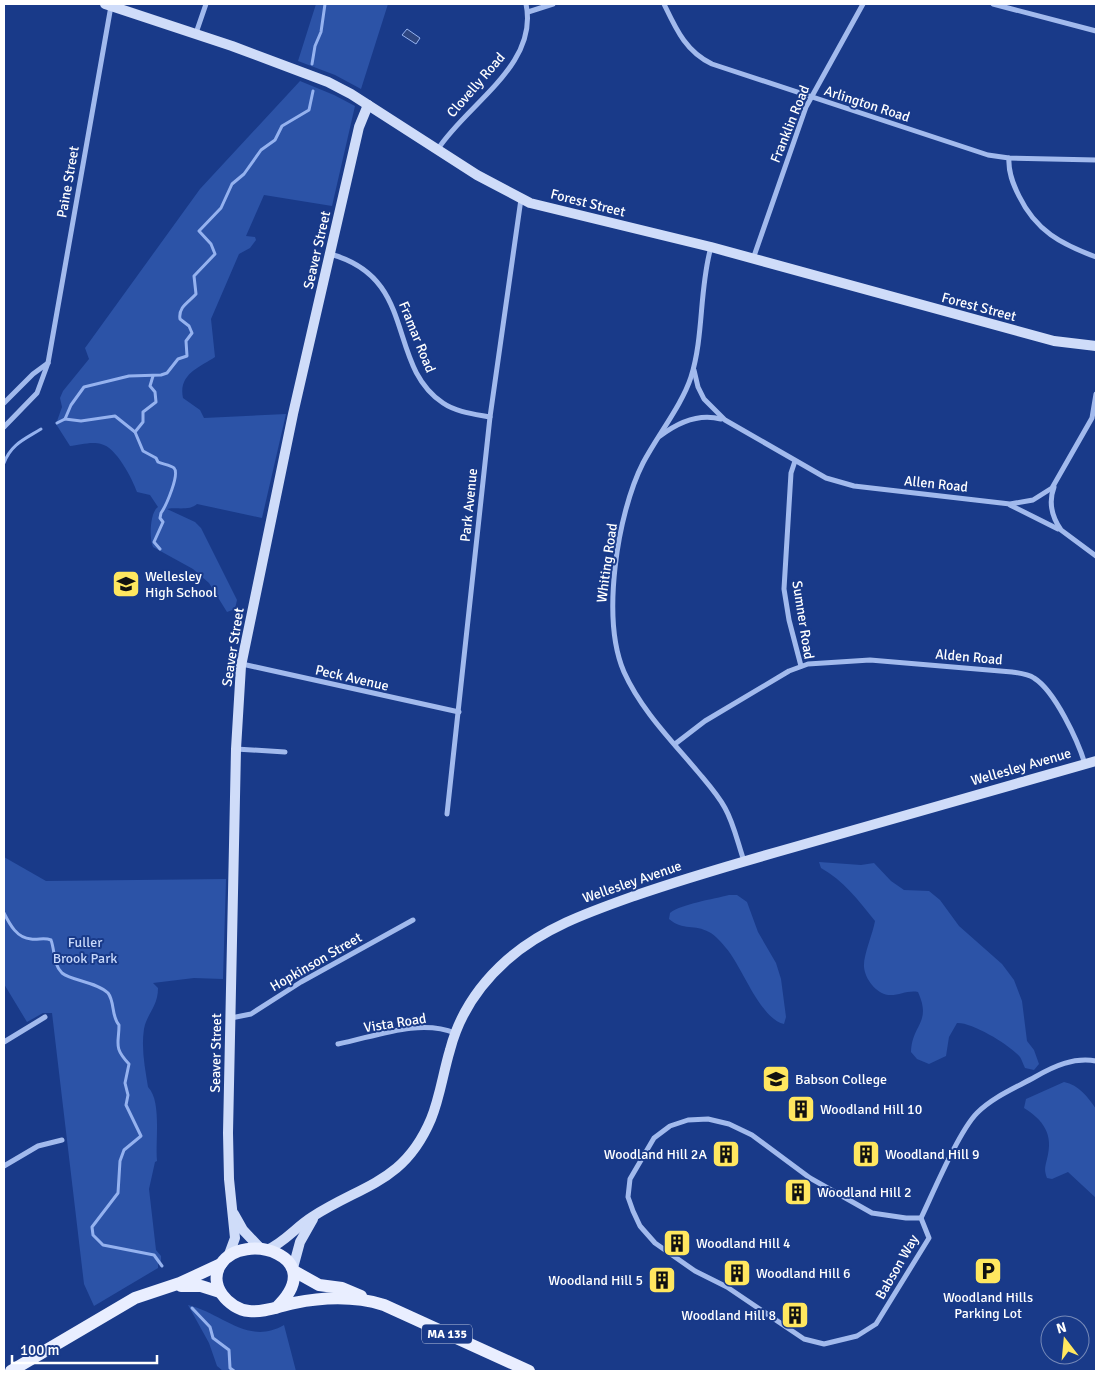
<svg xmlns="http://www.w3.org/2000/svg" width="1100" height="1375" font-family="Signika,sans-serif">
  <style>
    .green { fill: #2c53a7 }
    .water { fill: #2d4580; stroke: #95b2ef }
    .lines { fill: none; stroke-linecap: round; stroke-linejoin: round }
    .stream { stroke: #95b2ef; stroke-width: 3 }
    .street { stroke: #a2baed; stroke-width: 5 }
    .secondary { stroke: #cfdcf9; stroke-width: 10 }
    .primary { stroke: #e9eeff; stroke-width: 12 }
    .labels { text-anchor: middle; dominant-baseline: central; stroke-width: 4; stroke-linejoin: round; paint-order: stroke }
    .shield { fill: #193a89; stroke: #bac4dc; stroke-width: 1 }
    .shield-label { font-size: 12px; font-weight: bold; fill: #fff }
    .street-label { font-size: 14px; fill: #fff; stroke: #193a89 }
    .poi-label { font-size: 14px; fill: #fff; stroke: #193a89; text-anchor: start }
    .park-label { font-size: 14px; fill: #c8d8fa; stroke: #193a89 }
  </style>
  <rect width="100%" height="100%" fill="#193a89"/>
  <g class="green">
    <polygon points="316,4 388,4 361,89 335,75 298,61"/>
    <path d="M300 81 334 95 355 106 332 206 264 195 246 236 255 237 256 240 250 248 239 254 211 319 215 357C200 367 178 374 183 398L200 410 204 418 286 414 262 518 197 504C190 511 177 507 167 509L195 522 201 528 237 600 235 609 227 612 209 583 193 569 153 547C149 538 150 512 158 507L150 495 137 492C132 478 116 447 101 444 92 441 79 445 70 446L56 424 62 407 60 398 63 391 89 359 85 348 200 189Z"/>
    <path d="M4 857 46 881 226 879 223 979 194 978 153 983 158 988C158 1007 147 1013 144 1029 141 1048 145 1068 148 1087 162 1101 155 1142 157 1161L155 1162 149 1189 156 1250 161 1256V1261L158 1263V1268L94 1306 84 1284 52 1013H43L27 1022 4 984Z"/>
    <path d="M819 862 861 865 874 863 891 881 904 890 929 891 940 900 959 926 1002 964 1014 980 1022 1001 1027 1041 1034 1050 1039 1064 1034 1070 1025 1068C1023 1064 1022 1060 1020 1057 1010 1045 972 1022 957 1023L949 1037 946 1056 929 1064 917 1059 911 1052C912 1024 932 1023 918 992 907 990 899 996 888 995 876 993 865 979 864 967 863 956 873 933 875 921 859 901 843 880 821 868Z"/>
    <path d="M729 895H737L747 902 758 932 776 963 781 979 786 1017 784 1024C760 1019 742 966 726 948 722 943 715 935 709 932 695 924 683 931 669 919L670 913C681 904 714 899 729 895Z"/>
    <path d="M1064 1082C1079 1085 1088 1097 1096 1109V1198L1068 1172 1052 1179 1047 1178C1044 1170 1045 1167 1047 1159 1054 1134 1043 1120 1024 1108L1026 1099Z"/>
    <path d="M188 1305C222 1313 248 1346 284 1325L296 1371H223L217 1366 209 1343Z"/>
  </g>
  <polygon class="water" points="407,29 420,38 416,44 402,35"/>
  <g class="lines">
    <g class="stream">
      <polyline points="312,64 315,46 321,32 325,4"/>
      <path d="M153 376 150 386 155 392 156 402 143 412V422L135 432 143 451 156 458 158 462C162 464 171 465 174 468 180 474 166 506 161 513L160 518 163 522 154 542 160 549"/>
      <polyline points="65,419 81,421 115,416 135,432"/>
      <path d="M57 423 65 419 71 405 84 387 129 376 161 375 167 373 178 359 187 356 186 341 192 333 189 326 180 319C178 307 189 302 196 294L194 276 215 254 211 244 199 231 221 208 232 184 244 174 261 150 275 140 282 126 309 110 313 91"/>
      <path d="M4 463C11 444 25 439 41 429"/>
      <path d="M4 913C10 925 17 938 31 939 39 940 44 937 51 940 55 951 53 964 62 973 72 981 97 982 108 993 115 1002 111 1016 119 1025 119 1044 113 1047 129 1064L125 1083 128 1095 126 1105 141 1136 124 1150 120 1161 118 1193 92 1227 93 1235 103 1245 154 1255 162 1266"/>
      <polyline points="192,1308 210,1327 213,1338 229,1350 230,1368 234,1371"/>
    </g>
    <g class="street">
      <path d="M664 4C676 29 686 52 712 64L988 155 1009 158 1096 160"/>
      <polyline points="993,4 1096,31"/>
      <polyline points="528,12 553,4"/>
      <polyline points="196,33 206,4"/>
      <path d="M438 149C467 104 539 65 526 4"/>
      <path d="M1009 158C1008 172 1013 184 1019 196 1036 231 1061 244 1096 257"/>
      <path d="M711 247C699 289 704 336 691 377 682 405 657 436 643 463 617 514 601 619 624 672 641 710 672 741 698 772 708 784 718 795 725 808 734 824 738 844 744 861"/>
      <path d="M330 254C419 278 385 364 443 403 456 412 474 414 490 417"/>
      <polyline points="753,259 806,107 863,4"/>
      <polyline points="694,370 698,387 704,399 725,420 826,478 854,486 1010,504 1033,500 1052,488 1092,418 1096,394"/>
      <polyline points="4,403 33,374 48,363"/>
      <polyline points="4,427 37,393 48,363 111,6"/>
      <path d="M660 436C677 423 699 413 721 419"/>
      <polyline points="795,461 791,473 784,589 789,620 801,666"/>
      <path d="M1054 487C1048 503 1052 517 1061 530L1096 556"/>
      <polyline points="1010,505 1058,529"/>
      <polyline points="242,664 459,712"/>
      <path d="M675 744 705 721 789 671 808 664 870 660 1012 672C1019 673 1028 674 1034 678 1055 691 1078 741 1085 764"/>
      <polyline points="236,749 285,752"/>
      <polyline points="447,814 490,417 521,199"/>
      <polyline points="231,1018 251,1014 301,982 413,920"/>
      <polyline points="4,1042 45,1017"/>
      <path d="M338 1044C374 1037 419 1018 455 1033"/>
      <polygon points="708,1119 729,1124 752,1135 810,1178 872,1213 906,1218 921,1218 929,1238 876,1324 857,1336 824,1344 804,1339 727,1287 695,1271 655,1243 640,1226 633,1211 628,1197 630,1179 654,1138 670,1126 688,1120"/>
      <polyline points="4,1166 38,1146 62,1140"/>
      <path d="M921 1218C933 1193 959 1131 977 1113 993 1097 1015 1088 1035 1077 1054 1066 1074 1057 1096 1061"/>
    </g>
    <g class="secondary">
      <polyline points="105,4 232,46 328,82 351,94 477,175 530,203 711,247 1054,341 1096,346"/>
      <polyline points="234,1214 243,1230 261,1249"/>
      <path d="M267 1250C285 1242 296 1227 312 1217 363 1184 404 1183 431 1119 440 1097 443 1073 450 1050 459 1015 480 984 507 960 543 928 589 912 634 896 686 878 738 863 791 848 893 819 994 790 1096 761"/>
      <polyline points="228,1257 235,1238 229,1179 228,1133 236,749 241,666 293,414 359,127 368,105"/>
      <polyline points="293,1268 300,1242 313,1219"/>
    </g>
    <g class="primary">
      <polyline points="294,1271 319,1285 342,1288 361,1296"/>
      <polyline points="181,1286 201,1286 220,1292"/>
      <path d="M276 1308C331 1256 243 1230 221 1264 207 1285 229 1309 249 1311 264 1313 279 1306 294 1303 324 1297 355 1296 384 1305L529 1371"/>
      <polyline points="11,1371 135,1298 180,1283 221,1264"/>
    </g>
  </g>
  <defs>
    <g id="school-square" transform="scale(1.4375)"><rect x="-9" y="-9" width="18" height="18" rx="4" fill="#ffe75f" stroke="#193a89"/><path d="M0-5L7-2L0 1L-7-2ZM-4 1L0 2.5L4 1V4Q0 6-4 4Z" fill="#111"/></g>
    <g id="university-square" transform="scale(1.4375)"><rect x="-9" y="-9" width="18" height="18" rx="4" fill="#ffe75f" stroke="#193a89"/><path d="M0-5L7-2L0 1L-7-2ZM-4 1L0 2.5L4 1V4Q0 6-4 4Z" fill="#111"/></g>
    <g id="building-square" transform="scale(1.4375)"><rect x="-9" y="-9" width="18" height="18" rx="4" fill="#ffe75f" stroke="#193a89"/><path d="M-4-6H4V6H1V3H-1V6H-4ZM-2.5-4.3h1.7v1.8h-1.7ZM.8-4.3h1.7v1.8H.8ZM-2.5-1h1.7V.8h-1.7ZM.8-1h1.7V.8H.8Z" fill="#111"/></g>
    <g id="parking-square" transform="scale(1.4375)"><rect x="-9" y="-9" width="18" height="18" rx="4" fill="#ffe75f" stroke="#193a89"/><path d="M-3.5-5.5H1a3.5 3.5 0 0 1 0 7H-1V5.5H-3.5ZM-1-3.4V-.6H.8a1.4 1.4 0 0 0 0-2.8Z" fill="#111"/></g>
  </defs>
  <g fill-rule="evenodd">
    <use href="#school-square" x="126" y="584"/>
    <use href="#university-square" x="776" y="1079"/>
    <use href="#building-square" x="801" y="1109"/>
    <use href="#building-square" x="726" y="1154"/>
    <use href="#building-square" x="866" y="1154"/>
    <use href="#building-square" x="798" y="1192"/>
    <use href="#building-square" x="677" y="1243"/>
    <use href="#parking-square" x="988" y="1271"/>
    <use href="#building-square" x="737" y="1273"/>
    <use href="#building-square" x="662" y="1280"/>
    <use href="#building-square" x="795" y="1315"/>
  </g>
  <g class="labels">
    <rect class="shield" x="422" y="1324.5" width="50" height="19" rx="4"/>
    <g class="shield-label">
      <text x="447" y="1334">MA 135</text>
    </g>
    <g class="street-label">
      <text transform="translate(476 85) rotate(-49)">Clovelly Road</text>
      <text transform="translate(867 104) rotate(18)">Arlington Road</text>
      <text transform="translate(790 124) rotate(-68)">Franklin Road</text>
      <text transform="translate(68 182) rotate(-80)">Paine Street</text>
      <text transform="translate(588 203) rotate(14)">Forest Street</text>
      <text transform="translate(317 250) rotate(-77)">Seaver Street</text>
      <text transform="translate(979 307) rotate(15)">Forest Street</text>
      <text transform="translate(417 337) rotate(68)">Framar Road</text>
      <text transform="translate(936 484) rotate(6)">Allen Road</text>
      <text transform="translate(469 505) rotate(-84)">Park Avenue</text>
      <text transform="translate(607 563) rotate(-82)">Whiting Road</text>
      <text transform="translate(803 620) rotate(81)">Sumner Road</text>
      <text transform="translate(233 647) rotate(-81)">Seaver Street</text>
      <text transform="translate(969 657) rotate(5)">Alden Road</text>
      <text transform="translate(352 678) rotate(13)">Peck Avenue</text>
      <text transform="translate(1021 767) rotate(-16)">Wellesley Avenue</text>
      <text transform="translate(632 882) rotate(-19)">Wellesley Avenue</text>
      <text transform="translate(316 962) rotate(-30)">Hopkinson Street</text>
      <text transform="translate(395 1023) rotate(-9)">Vista Road</text>
      <text transform="translate(216 1053) rotate(-89)">Seaver Street</text>
      <text transform="translate(897 1267) rotate(-60)">Babson Way</text>
    </g>
    <g class="poi-label">
      <text x="145" y="576">Wellesley<tspan x="145" dy="16">High School</tspan></text>
      <text x="795" y="1079">Babson College</text>
      <text x="820" y="1109">Woodland Hill 10</text>
      <text x="707" y="1154" text-anchor="end">Woodland Hill 2A</text>
      <text x="885" y="1154">Woodland Hill 9</text>
      <text x="817" y="1192">Woodland Hill 2</text>
      <text x="696" y="1243">Woodland Hill 4</text>
      <text x="756" y="1273">Woodland Hill 6</text>
      <text x="643" y="1280" text-anchor="end">Woodland Hill 5</text>
      <text x="988" y="1297" text-anchor="middle">Woodland Hills<tspan x="988" dy="16">Parking Lot</tspan></text>
      <text x="776" y="1315" text-anchor="end">Woodland Hill 8</text>
    </g>
    <g class="park-label">
      <text x="85" y="942">Fuller<tspan x="85" dy="16">Brook Park</tspan></text>
    </g>
  </g>
  <rect width="1100" height="1375" fill="none" stroke="#ffffff" stroke-width="10"/>
  <g transform="translate(1065 1340) rotate(344)"><circle r="24" fill="#193a89" stroke="#7589b8"/>
  <path d="M0-4L9 19L0 12L-9 19Z" fill="#ffe75f"/>
  <text y="-8" font-size="14" font-weight="bold" text-anchor="middle" fill="#ffffff">N</text>
  </g>
  <path d="M12 1355v8h145v-8" fill="none" stroke="#ffffff" stroke-width="2.5"/>
  <text x="20" y="1355" font-size="15" fill="#ffffff" stroke="#193a89" stroke-width="4" paint-order="stroke">100 m</text>
</svg>
